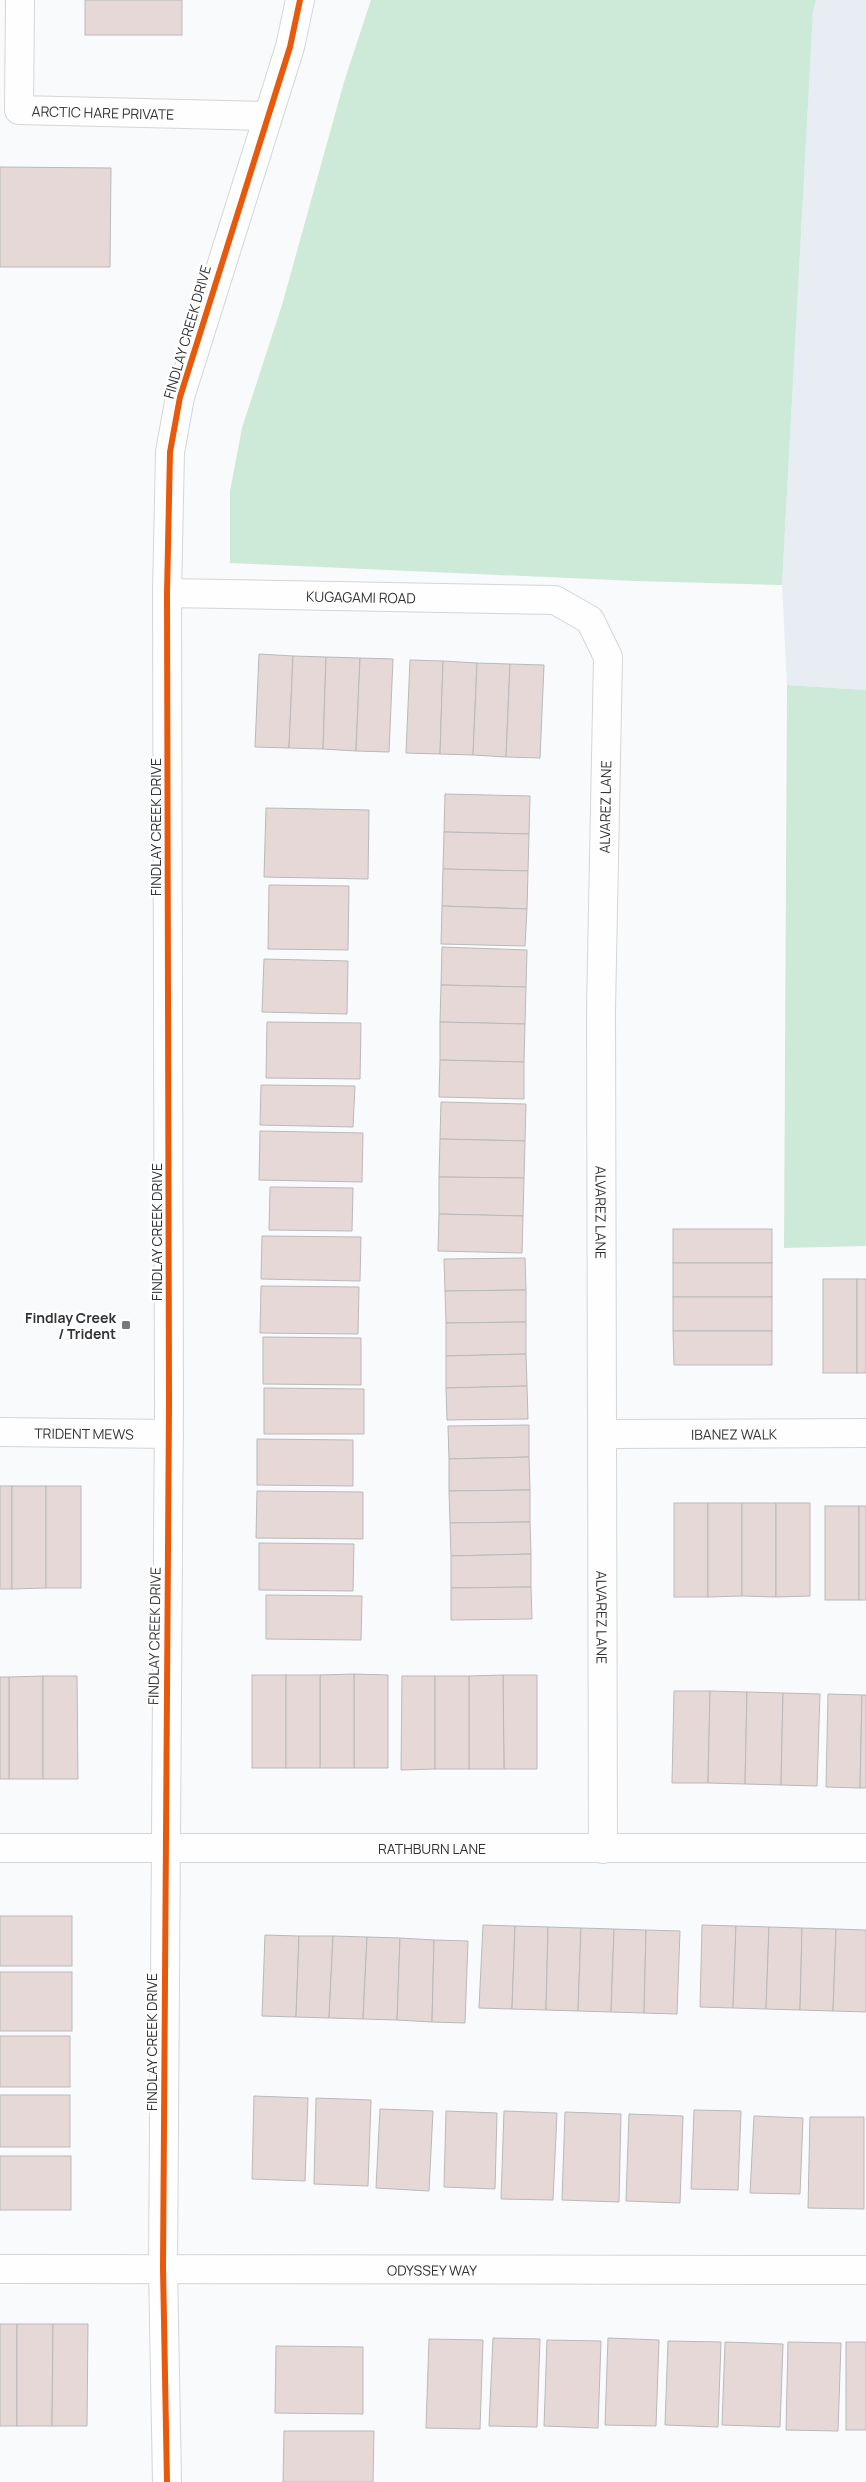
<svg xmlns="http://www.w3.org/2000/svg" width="866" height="2482" font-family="Manrope,sans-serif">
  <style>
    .built { fill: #e8ecf3 }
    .green { fill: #cde9d7 }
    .building { fill: #e7d8d8; stroke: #b9b9ba }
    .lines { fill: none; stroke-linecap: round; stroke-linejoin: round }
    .street-casing { stroke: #d4d5d6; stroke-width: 30 }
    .secondary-casing { stroke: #d4d5d6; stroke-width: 30 }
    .street { stroke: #fefeff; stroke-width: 28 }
    .secondary { stroke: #fefeff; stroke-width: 28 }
    .cycleway-casing { stroke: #fff; stroke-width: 9 }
    .cycleway { stroke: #e8590c; stroke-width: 6 }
    .poi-dot { fill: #77797b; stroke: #fff; stroke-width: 2 }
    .labels { text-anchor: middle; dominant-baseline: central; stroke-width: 5; stroke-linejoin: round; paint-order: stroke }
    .street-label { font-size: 14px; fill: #323335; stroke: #fff }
    .poi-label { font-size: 14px; font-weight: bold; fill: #323335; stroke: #fff; text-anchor: end }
  </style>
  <rect width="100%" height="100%" fill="#f8fafc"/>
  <polygon class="built" points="816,0 866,0 866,690 787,685 782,585 813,12"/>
  <g class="green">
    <polygon points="371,0 816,0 813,12 782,585 636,581 230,563 230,491 242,428 282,305 344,82"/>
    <polygon points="787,685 866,690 866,1246 784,1248"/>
  </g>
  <g class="building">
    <rect x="85" y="0" width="97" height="35"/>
    <polygon points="0,167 111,168 110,267 0,267"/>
    <polygon points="259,654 293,656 289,748 255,747"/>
    <polygon points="293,656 326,657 323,749 289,748"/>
    <polygon points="326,657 360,658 356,751 323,749"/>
    <polygon points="360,658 393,659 389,752 356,751"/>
    <polygon points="410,660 443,661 440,754 406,753"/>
    <polygon points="443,661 477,663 473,755 440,754"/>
    <polygon points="477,663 510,664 506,757 473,755"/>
    <polygon points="510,664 544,665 540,758 506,757"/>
    <polygon points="445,794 530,796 529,834 444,832"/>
    <polygon points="266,808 369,810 368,879 264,877"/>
    <polygon points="444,832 529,834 528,871 443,869"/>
    <polygon points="443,869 528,871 527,909 442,906"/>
    <polygon points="269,885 349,886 348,950 268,949"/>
    <polygon points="442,906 527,909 525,946 441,944"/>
    <polygon points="442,947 527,950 526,987 441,985"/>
    <polygon points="264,959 348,961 347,1014 262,1012"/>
    <polygon points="441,985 526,987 525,1024 440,1022"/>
    <polygon points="267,1022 361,1023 360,1079 266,1078"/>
    <polygon points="440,1022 525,1024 524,1062 440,1060"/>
    <polygon points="440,1060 524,1062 524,1099 439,1097"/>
    <polygon points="261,1085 355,1086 353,1127 260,1125"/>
    <polygon points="441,1102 526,1104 525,1141 440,1139"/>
    <polygon points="260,1131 363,1133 362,1182 259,1180"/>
    <polygon points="440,1139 525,1141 524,1178 439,1177"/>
    <polygon points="439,1177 524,1178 523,1216 439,1214"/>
    <polygon points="270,1187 353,1188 352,1231 269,1230"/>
    <polygon points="439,1214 523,1216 522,1253 438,1251"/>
    <rect x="673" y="1229" width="99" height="34"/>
    <polygon points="262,1236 361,1237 360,1281 261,1279"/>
    <polygon points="525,1258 526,1290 445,1291 444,1259"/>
    <rect x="673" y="1263" width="99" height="34"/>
    <rect x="823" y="1279" width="34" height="94"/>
    <rect x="857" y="1279" width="9" height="94"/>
    <polygon points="261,1286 359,1287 358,1334 260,1333"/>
    <polygon points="526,1290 526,1322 446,1323 445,1291"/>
    <rect x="673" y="1297" width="99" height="34"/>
    <polygon points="526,1322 526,1354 446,1356 446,1323"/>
    <polygon points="673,1331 772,1331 772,1365 674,1365"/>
    <polygon points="263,1337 361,1338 361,1385 263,1384"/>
    <polygon points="526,1354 527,1386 446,1388 446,1356"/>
    <polygon points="527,1386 528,1419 447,1420 446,1388"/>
    <polygon points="264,1388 364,1389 364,1434 264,1434"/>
    <polygon points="529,1425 529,1457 449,1459 448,1426"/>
    <polygon points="257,1439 353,1440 353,1486 257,1485"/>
    <polygon points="529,1457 530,1490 449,1491 449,1459"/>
    <rect x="0" y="1486" width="12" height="103"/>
    <polygon points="12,1486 46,1486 46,1588 12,1589"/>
    <rect x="46" y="1486" width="35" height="102"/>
    <polygon points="530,1490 530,1522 450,1523 449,1491"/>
    <polygon points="257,1491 363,1492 363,1539 256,1538"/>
    <rect x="674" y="1503" width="34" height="94"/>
    <polygon points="708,1503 742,1503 742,1596 708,1597"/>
    <polygon points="742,1503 776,1503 776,1597 742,1596"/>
    <polygon points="776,1503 810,1503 810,1596 776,1597"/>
    <rect x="825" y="1506" width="34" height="94"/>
    <rect x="859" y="1506" width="7" height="94"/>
    <polygon points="530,1522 531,1554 451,1556 450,1523"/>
    <polygon points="259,1543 354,1544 353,1591 259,1590"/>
    <polygon points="531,1554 531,1587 451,1588 451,1556"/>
    <polygon points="531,1587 532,1619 451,1620 451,1588"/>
    <polygon points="266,1595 362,1596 361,1640 266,1639"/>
    <polygon points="354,1674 388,1675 388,1768 354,1768"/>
    <polygon points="354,1674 354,1768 320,1768 320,1675"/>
    <rect x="252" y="1675" width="34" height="93"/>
    <rect x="286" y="1675" width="34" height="93"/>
    <polygon points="503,1675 537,1675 537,1769 504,1769"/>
    <polygon points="503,1675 504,1769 469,1769 469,1676"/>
    <polygon points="43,1676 43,1779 9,1779 9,1677"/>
    <polygon points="43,1676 77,1676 78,1779 43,1779"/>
    <polygon points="402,1676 435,1676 435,1769 401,1770"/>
    <rect x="435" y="1676" width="34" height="93"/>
    <rect x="0" y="1677" width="9" height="102"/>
    <polygon points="674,1691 710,1691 708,1783 672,1783"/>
    <polygon points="710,1691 747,1692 745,1784 708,1783"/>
    <polygon points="747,1692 783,1693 781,1785 745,1784"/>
    <polygon points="783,1693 820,1694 817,1786 781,1785"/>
    <polygon points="828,1694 862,1695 860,1788 826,1787"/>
    <polygon points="862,1695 866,1695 866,1788 860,1788"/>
    <rect x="0" y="1916" width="72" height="50"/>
    <polygon points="483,1925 515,1926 512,2009 479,2008"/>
    <polygon points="702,1925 736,1926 733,2008 700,2007"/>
    <polygon points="515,1926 548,1927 546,2010 512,2009"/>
    <polygon points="736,1926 769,1927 766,2009 733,2008"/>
    <polygon points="548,1927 581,1928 578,2011 546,2010"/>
    <polygon points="769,1927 802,1928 800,2010 766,2009"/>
    <polygon points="581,1928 614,1929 611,2012 578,2011"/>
    <polygon points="802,1928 836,1929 833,2011 800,2010"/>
    <polygon points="614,1929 646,1930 644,2013 611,2012"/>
    <polygon points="836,1929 866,1930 866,2012 833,2011"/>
    <polygon points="646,1930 680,1931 677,2014 644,2013"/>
    <polygon points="265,1935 299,1936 296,2017 262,2016"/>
    <polygon points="299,1936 333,1936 329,2018 296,2017"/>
    <polygon points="333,1936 367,1937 363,2019 329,2018"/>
    <polygon points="367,1937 400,1938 397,2020 363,2019"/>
    <polygon points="400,1938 434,1940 432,2022 397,2020"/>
    <polygon points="434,1940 468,1941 465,2023 432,2022"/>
    <rect x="0" y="1972" width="72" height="59"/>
    <rect x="0" y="2036" width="70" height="51"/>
    <rect x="0" y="2095" width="70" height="52"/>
    <polygon points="254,2096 308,2098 305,2181 252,2179"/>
    <polygon points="316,2098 371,2100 368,2186 314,2184"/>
    <polygon points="380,2109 433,2111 429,2191 376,2188"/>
    <polygon points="694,2110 741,2111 738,2190 691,2189"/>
    <polygon points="446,2111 497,2113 495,2189 444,2187"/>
    <polygon points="504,2111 557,2113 553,2200 501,2199"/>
    <polygon points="565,2112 621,2114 619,2202 562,2200"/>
    <polygon points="629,2114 683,2116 680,2203 626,2201"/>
    <polygon points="754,2116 803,2118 800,2194 750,2193"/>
    <polygon points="810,2117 864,2117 864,2209 808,2208"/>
    <rect x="0" y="2156" width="71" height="54"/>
    <rect x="0" y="2324" width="17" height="102"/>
    <polygon points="17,2324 53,2324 52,2426 17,2426"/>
    <polygon points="53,2324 88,2324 87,2426 52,2426"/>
    <polygon points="493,2338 540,2339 537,2427 489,2426"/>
    <polygon points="608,2338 659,2340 656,2426 605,2425"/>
    <polygon points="429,2339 483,2340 480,2429 426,2428"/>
    <polygon points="547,2340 601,2341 598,2428 544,2426"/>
    <polygon points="668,2341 721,2342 718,2427 665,2425"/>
    <polygon points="725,2342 783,2344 780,2427 722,2425"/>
    <polygon points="788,2342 841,2343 838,2431 786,2430"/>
    <rect x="846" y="2342" width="20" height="88"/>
    <polygon points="276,2346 363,2347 363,2414 275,2413"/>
    <polygon points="284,2431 374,2431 373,2482 283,2482"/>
  </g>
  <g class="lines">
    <g class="street-casing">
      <g id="street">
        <path id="s1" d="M20 0 19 110 267 116"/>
        <path id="s2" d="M167 593 555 600 590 620 608 657 601 1010 603 1849"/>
        <path id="s3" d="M0 1432 169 1434"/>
        <path id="s4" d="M603 1434 866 1433"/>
        <path id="s5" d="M0 1848H866"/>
        <path id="s6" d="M0 2269 866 2270"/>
      </g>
    </g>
    <g class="secondary-casing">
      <polyline id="secondary" points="167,2482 163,2268 169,1404 167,593 170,452 180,397 290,47 300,0"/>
    </g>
    <use href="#street" class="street"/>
    <use href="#secondary" class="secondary"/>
    <g class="cycleway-casing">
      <polyline id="cycleway" points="167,2482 163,2268 169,1404 167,593 170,452 180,397 290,47 300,0"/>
    </g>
    <use href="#cycleway" class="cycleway"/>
  </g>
  <rect class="poi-dot" x="121" y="1320" width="10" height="10" rx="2.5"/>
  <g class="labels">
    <g class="street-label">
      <text stroke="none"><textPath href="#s1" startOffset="194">ARCTIC HARE PRIVATE</textPath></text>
      <text transform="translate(187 332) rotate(-74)">FINDLAY CREEK DRIVE</text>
      <text stroke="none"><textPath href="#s2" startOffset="194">KUGAGAMI ROAD</textPath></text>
      <text transform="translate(605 807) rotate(-89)">ALVAREZ LANE</text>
      <text transform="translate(155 827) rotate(-90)">FINDLAY CREEK DRIVE</text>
      <text stroke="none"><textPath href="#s2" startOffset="1025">ALVAREZ LANE</textPath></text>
      <text transform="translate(156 1232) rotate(-90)">FINDLAY CREEK DRIVE</text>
      <text stroke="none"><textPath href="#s3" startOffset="84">TRIDENT MEWS</textPath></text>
      <text stroke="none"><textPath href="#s4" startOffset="131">IBANEZ WALK</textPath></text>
      <text stroke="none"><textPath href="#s2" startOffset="1430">ALVAREZ LANE</textPath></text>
      <text transform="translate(154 1636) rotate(-89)">FINDLAY CREEK DRIVE</text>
      <text stroke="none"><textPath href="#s5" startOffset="432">RATHBURN LANE</textPath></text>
      <text transform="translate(151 2042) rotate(-90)">FINDLAY CREEK DRIVE</text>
      <text stroke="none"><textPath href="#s6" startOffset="432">ODYSSEY WAY</textPath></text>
    </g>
    <g class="poi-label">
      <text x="116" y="1317">Findlay Creek<tspan x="116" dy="16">/ Trident</tspan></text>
    </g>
  </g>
</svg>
